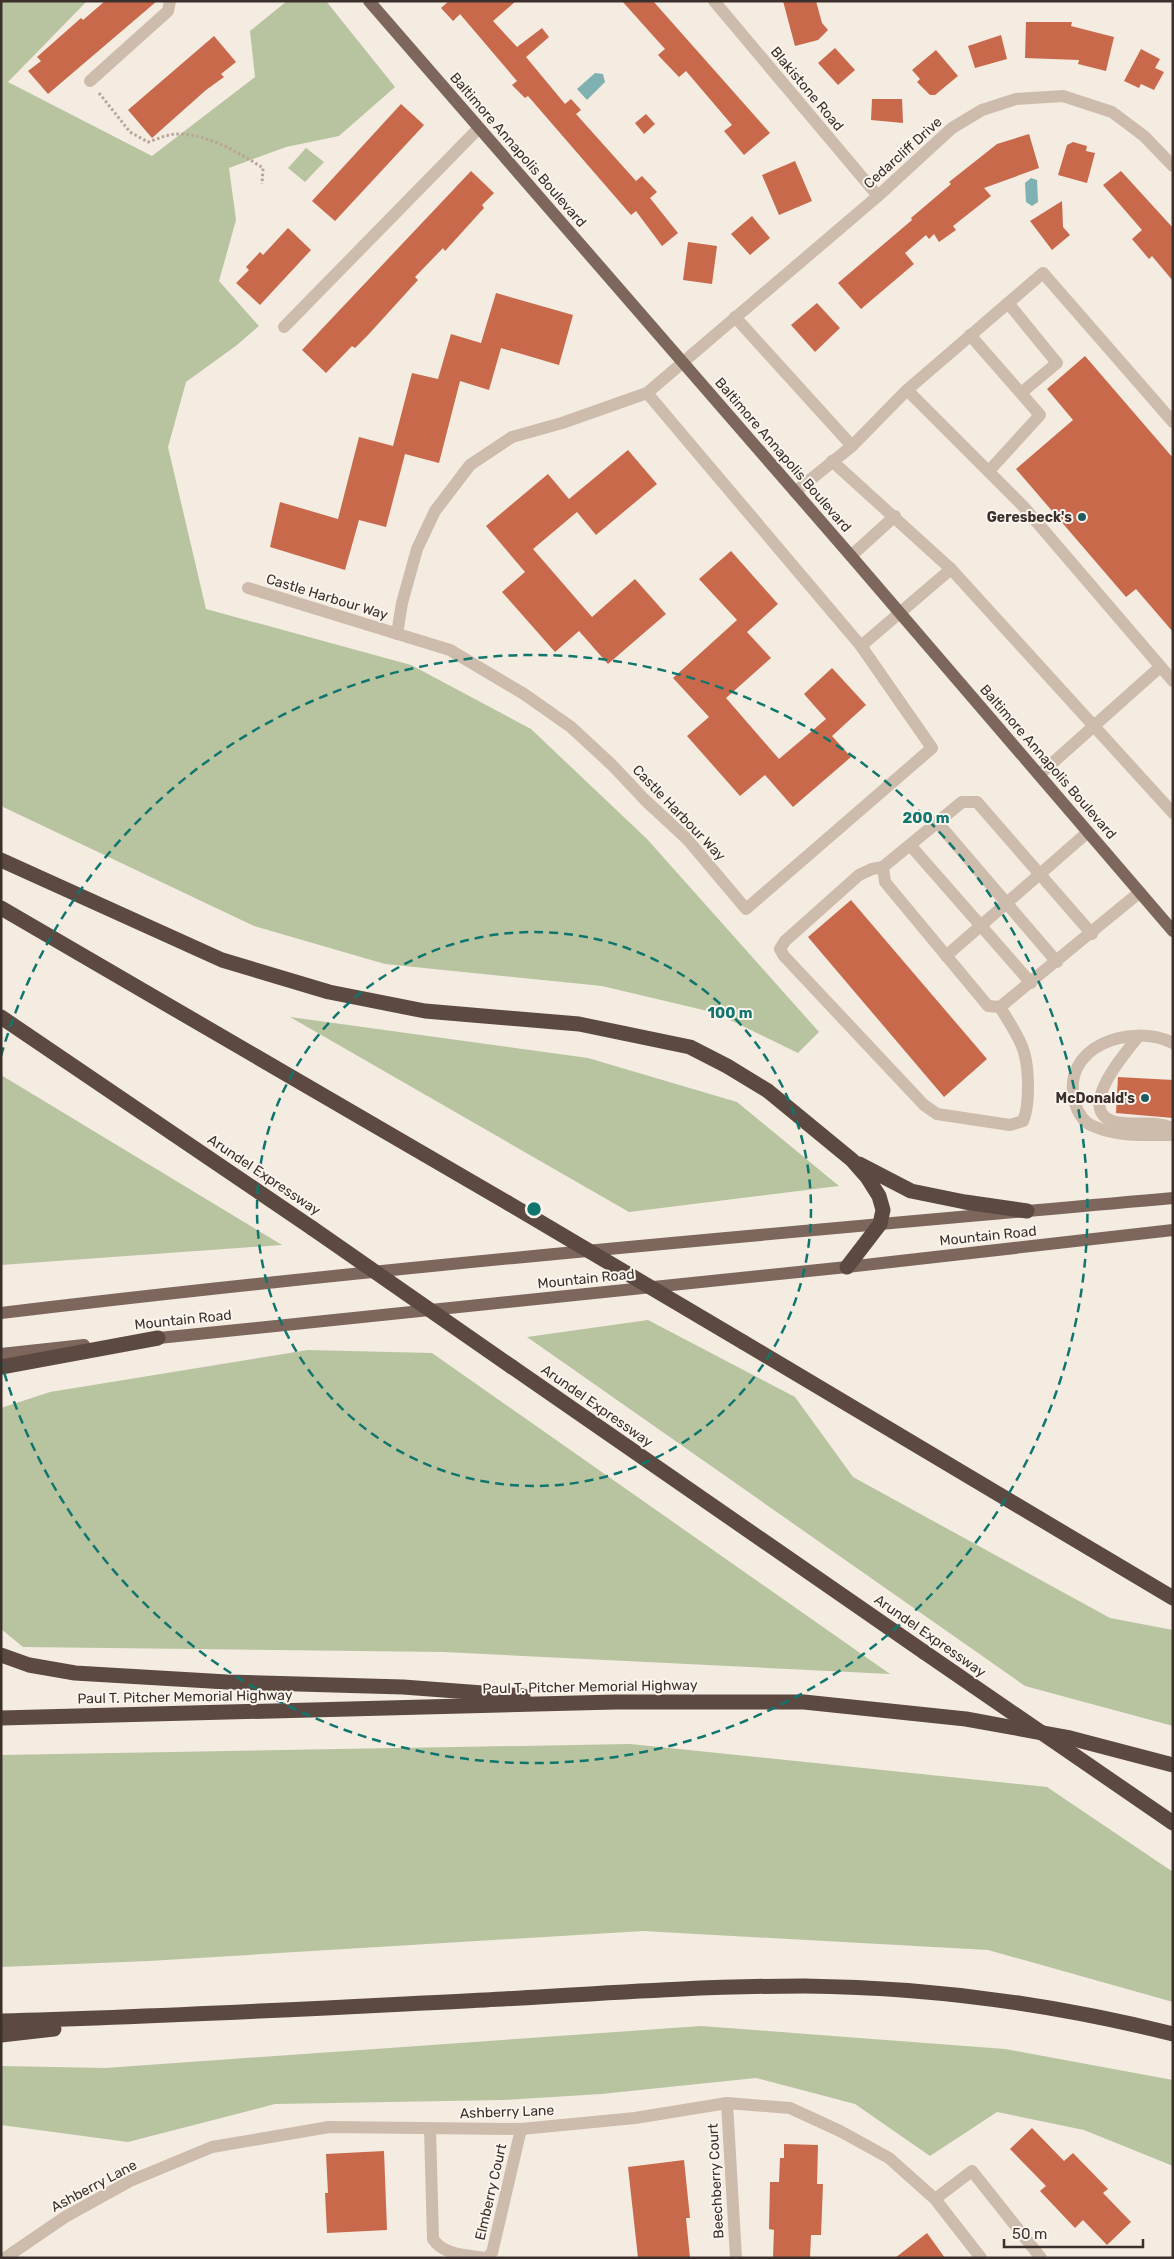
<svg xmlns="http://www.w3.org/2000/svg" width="1174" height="2259" font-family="Rubik,sans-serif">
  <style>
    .green { fill: #b8c4a0 }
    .water { fill: #7fb0b2 }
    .building { fill: #c8694b }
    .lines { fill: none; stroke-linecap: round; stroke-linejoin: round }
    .path { stroke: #b9a596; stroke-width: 3; stroke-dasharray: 2.5 2.5; stroke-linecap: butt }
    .minor { stroke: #cdbbac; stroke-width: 12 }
    .major { stroke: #7d675c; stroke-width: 12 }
    .highway { stroke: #5c4a42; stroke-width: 15 }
    .highway-bridge { stroke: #5c4a42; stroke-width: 15 }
    .ring { fill: none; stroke: #0f766e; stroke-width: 2.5; stroke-dasharray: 9 6 }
    .poi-dot { fill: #1f5a5e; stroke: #fbf5ee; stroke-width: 2 }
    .labels { text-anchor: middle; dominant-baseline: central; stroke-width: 4; stroke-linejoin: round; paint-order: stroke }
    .street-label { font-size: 14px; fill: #3b302b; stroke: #fbf5ee }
    .poi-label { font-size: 14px; font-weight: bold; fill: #3b302b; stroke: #fbf5ee; text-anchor: end }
    .centre { fill: #0f766e; stroke: #fbf5ee; stroke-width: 2.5 }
    .ring-label { font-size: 15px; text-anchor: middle; font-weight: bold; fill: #0f766e; stroke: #fbf5ee; stroke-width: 4; stroke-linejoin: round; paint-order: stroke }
  </style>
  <rect width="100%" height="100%" fill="#f4ebe1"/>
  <g class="green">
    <polygon points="1,1 87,1 8,82 152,156 255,77 250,31 287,1 326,1 395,87 339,136 286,147 229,168 236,220 219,281 259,326 237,345 186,382 168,447 206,609 411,665 531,729 647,839 819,1032 798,1053 716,1013 602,986 385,964 254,926 1,806"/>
    <polygon points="306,148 324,162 305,182 288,168"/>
    <polygon points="290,1017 588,1058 737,1102 839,1186 629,1212"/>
    <polygon points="1,1075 282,1245 1,1265"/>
    <polygon points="648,1320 795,1397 853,1477 1110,1618 1173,1630 1173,1726 1025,1686 527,1337"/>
    <polygon points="308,1350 432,1353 890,1674 444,1652 23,1647 1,1629 1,1408 50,1392"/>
    <polygon points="630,1744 1047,1787 1173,1872 1173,2002 988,1950 643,1931 149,1961 1,1967 1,1755"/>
    <polygon points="701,2026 1005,2049 1173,2080 1173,2166 1084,2130 997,2112 930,2156 855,2104 756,2078 601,2094 503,2100 275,2104 128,2142 1,2125 1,2066 105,2068"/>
  </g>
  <g class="water">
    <polygon points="595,73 603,74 605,82 587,100 577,89"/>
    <polygon points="1031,178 1037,180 1038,202 1032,206 1026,202 1025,183"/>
  </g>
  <g class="building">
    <polygon points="105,1 157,1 48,94 28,71 41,61 37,57 81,18 83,20"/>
    <polygon points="449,1 516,1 493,21 517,47 542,28 549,37 526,57 565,104 571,99 581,110 576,114 636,181 642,176 657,192 650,198 678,233 662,246 636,211 631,215 528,96 525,98 512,85 517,81 460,14 453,21 441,8"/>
    <polygon points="622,1 653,1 770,133 744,155 724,131 732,125 686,71 679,77 658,55 665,49"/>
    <polygon points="783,1 816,1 822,23 828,30 818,40 795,46"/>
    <polygon points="1026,22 1072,22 1071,26 1114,37 1106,71 1078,64 1079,60 1025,58"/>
    <polygon points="1001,35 1007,59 975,68 968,46"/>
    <polygon points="214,36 236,62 221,74 224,77 206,90 152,138 128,110"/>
    <polygon points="835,48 855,70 838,85 818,63"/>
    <polygon points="1141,49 1160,59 1155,68 1164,72 1154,90 1141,84 1139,88 1124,81"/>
    <polygon points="936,50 958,76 935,95 930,95 917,82 920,79 912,70"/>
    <polygon points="872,99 902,99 903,123 871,120"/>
    <polygon points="401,104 424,125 335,221 312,201"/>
    <polygon points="646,114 655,124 644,134 635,123"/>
    <polygon points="1029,134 1039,168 984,188 991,196 953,226 956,230 939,242 934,234 929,239 926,235 905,253 914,264 861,309 838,283 912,220 911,218 951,184 949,182 997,144"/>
    <polygon points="1073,142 1087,146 1086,151 1095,153 1087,183 1058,175 1067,145"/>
    <polygon points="795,161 812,201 779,215 762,175"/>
    <polygon points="471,171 494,193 482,205 484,208 445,251 443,248 415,277 418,280 368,335 355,348 352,346 326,373 302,350"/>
    <polygon points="1121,171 1173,228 1173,281 1152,256 1149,259 1132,239 1142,230 1103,185"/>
    <polygon points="1062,201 1063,227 1070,235 1052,250 1030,221"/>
    <polygon points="752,216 770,238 750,255 731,234"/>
    <polygon points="288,228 311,250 260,305 236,283 249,270 246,267 260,252 263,255"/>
    <polygon points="688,242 717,246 712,284 683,280"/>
    <polygon points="496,293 573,315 559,365 501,348 489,390 460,381 439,463 405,454 386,527 359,520 345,570 270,547 280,502 338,519 359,437 393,446 412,373 438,379 451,334 481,343"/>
    <polygon points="817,303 840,328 815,352 791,325"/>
    <polygon points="1085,356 1173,458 1173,632 1136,589 1126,597 1016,469 1073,420 1047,389"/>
    <polygon points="628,450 657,484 596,535 577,512 533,549 592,617 635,579 666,614 608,664 579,631 555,652 502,592 525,572 486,526 548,474 569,499"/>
    <polygon points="731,551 778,604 747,632 771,658 726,698 779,759 826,719 804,694 832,668 866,705 832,736 851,757 793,807 765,775 740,796 687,736 709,717 673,678 737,620 699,579"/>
    <polygon points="851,900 987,1059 944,1097 808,937"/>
    <polygon points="1118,1077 1173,1080 1173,1118 1116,1113"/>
    <polygon points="1032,2128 1064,2161 1073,2153 1108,2189 1103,2193 1131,2222 1107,2245 1083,2220 1075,2228 1040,2191 1046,2186 1010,2149"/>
    <polygon points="784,2144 818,2145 817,2184 823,2184 821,2235 811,2235 810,2258 773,2258 774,2230 769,2229 770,2182 779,2182 780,2158 784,2158"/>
    <polygon points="384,2151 387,2230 327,2233 325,2193 328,2193 326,2154"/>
    <polygon points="684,2160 690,2218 686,2218 690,2258 638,2258 628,2167"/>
    <polygon points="927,2233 945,2258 895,2258"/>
  </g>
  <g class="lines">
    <path class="path" d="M99 93 130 132 148 142C157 139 166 135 175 134 206 133 238 152 263 168L262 184"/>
    <g class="minor">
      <polyline points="714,1 878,196"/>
      <polyline points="90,81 168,11 170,1"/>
      <polyline points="1008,303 1057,363 1021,393"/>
      <polyline points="735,317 852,446 907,390 1043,273 1173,422"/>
      <polyline points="284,327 479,128"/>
      <polyline points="970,335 1040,415 989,471"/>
      <polyline points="907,390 1023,506 1173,681"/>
      <polyline points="832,461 951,569 1173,813"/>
      <polyline points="795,492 852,446"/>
      <polyline points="851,556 895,516"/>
      <polyline points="248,588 450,650 524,694 571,727 612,765 645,800 687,839 746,909 932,748 861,646 647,393"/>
      <polyline points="397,634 402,603 417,549 435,511 470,465 512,437 562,423 647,393 878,196 952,128 982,110 1016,99 1063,96 1112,112 1144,136 1173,166"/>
      <polyline points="861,646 951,569"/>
      <polyline points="1039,775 1160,667"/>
      <polyline points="937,822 1057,962"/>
      <polyline points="910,845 1031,983"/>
      <path d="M883 867 872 869 859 875 785 941 780 949 784 956 924 1105 937 1114 1010 1125 1023 1121C1030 1106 1029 1069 1024 1052 1020 1037 1008 1021 1000 1007"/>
      <polyline points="1092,934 977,802 962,802 883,867 885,882 988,1006 1000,1007 1140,892"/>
      <polyline points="946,956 1088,832"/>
      <path d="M1138 1037C1126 1052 1073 1112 1116 1122 1135 1126 1154 1120 1173 1128"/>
      <path d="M1173 1043C1130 1022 1059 1047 1075 1103 1078 1113 1083 1122 1093 1126 1118 1137 1146 1135 1173 1135"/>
      <polyline points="727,2103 736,2258"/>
      <path d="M430 2129 433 2239C443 2255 467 2255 484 2258"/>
      <polyline points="935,2199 972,2171 1041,2258"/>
      <polyline points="5,2258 65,2217 130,2181 212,2147 329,2127 521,2129 635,2118 727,2103 790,2108 840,2131 889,2158 935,2199 981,2258"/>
      <polyline points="486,2258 492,2253 521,2129"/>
    </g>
    <g class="major">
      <polyline points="369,1 851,556 1173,931"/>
      <path d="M1 1313C391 1266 782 1233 1173 1198"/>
      <polyline points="149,1339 847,1267 1173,1230"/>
      <polyline points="1,1354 84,1345"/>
    </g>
    <g class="highway">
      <polyline points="1,860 222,960 329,992 425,1011 579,1024 690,1047 727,1066 768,1091 852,1160 867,1177 879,1196 883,1210 880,1224 847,1267"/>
      <polyline points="1,908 508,1203"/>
      <polyline points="1,1017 312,1228"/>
      <polyline points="859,1164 911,1191 965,1202 1027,1211"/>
      <polyline points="743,1342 1173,1598"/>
      <polyline points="1,1367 158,1338"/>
      <polyline points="512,1367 924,1652"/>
      <polyline points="1,1655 29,1665 75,1673 227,1682 403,1687 523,1696"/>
      <polyline points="1,1718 615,1702 804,1702 966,1719 1070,1738 1173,1765"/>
      <path d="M1 2021C163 2017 324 2008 485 2000 592 1994 698 1986 804 1986 928 1987 1053 2004 1173 2034"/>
      <polyline points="1,2035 54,2029"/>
    </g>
    <g class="highway-bridge">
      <polyline points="508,1203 743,1342"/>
      <polyline points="312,1228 512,1367"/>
      <polyline points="924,1652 1173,1823"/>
    </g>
  </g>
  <g class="ring">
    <circle cx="534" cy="1209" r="277"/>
    <path d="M1 1056A554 554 0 1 1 1 1362"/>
  </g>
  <g class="poi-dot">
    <circle cx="1082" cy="517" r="5"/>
    <circle cx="1145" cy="1098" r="5"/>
  </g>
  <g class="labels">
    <g class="street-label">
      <text transform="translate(807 89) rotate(50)">Blakistone Road</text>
      <text transform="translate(518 150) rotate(49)">Baltimore Annapolis Boulevard</text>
      <text transform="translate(903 153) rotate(-42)">Cedarcliff Drive</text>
      <text transform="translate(783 455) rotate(49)">Baltimore Annapolis Boulevard</text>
      <text transform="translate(327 597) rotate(17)">Castle Harbour Way</text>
      <text transform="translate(1048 762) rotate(49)">Baltimore Annapolis Boulevard</text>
      <text transform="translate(679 813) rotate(46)">Castle Harbour Way</text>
      <text transform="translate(264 1175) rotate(34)">Arundel Expressway</text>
      <text transform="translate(988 1236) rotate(-6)">Mountain Road</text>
      <text transform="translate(586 1279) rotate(-6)">Mountain Road</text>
      <text transform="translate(183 1320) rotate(-6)">Mountain Road</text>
      <text transform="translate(597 1406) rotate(35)">Arundel Expressway</text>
      <text transform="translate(930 1636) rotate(35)">Arundel Expressway</text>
      <text transform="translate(590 1687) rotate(-1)">Paul T. Pitcher Memorial Highway</text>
      <text transform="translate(185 1697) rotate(-1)">Paul T. Pitcher Memorial Highway</text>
      <text transform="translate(507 2112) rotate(-2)">Ashberry Lane</text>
      <text transform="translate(716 2181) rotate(-93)">Beechberry Court</text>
      <text transform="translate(94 2186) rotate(-28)">Ashberry Lane</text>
      <text transform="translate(491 2192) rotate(-77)">Elmberry Court</text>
    </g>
    <g class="poi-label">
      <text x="1072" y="517">Geresbeck's</text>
      <text x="1135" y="1098">McDonald's</text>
    </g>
  </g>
  <circle cx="534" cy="1209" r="8" class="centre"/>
  <g class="ring-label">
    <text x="926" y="823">200 m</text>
    <text x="730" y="1018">100 m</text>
  </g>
  <rect width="1174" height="2259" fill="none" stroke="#3b302b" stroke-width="5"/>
  <path d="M1004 2239v8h139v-8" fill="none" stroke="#3b302b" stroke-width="2.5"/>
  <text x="1012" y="2239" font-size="15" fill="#3b302b" stroke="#fbf5ee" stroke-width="4" paint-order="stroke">50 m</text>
</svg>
